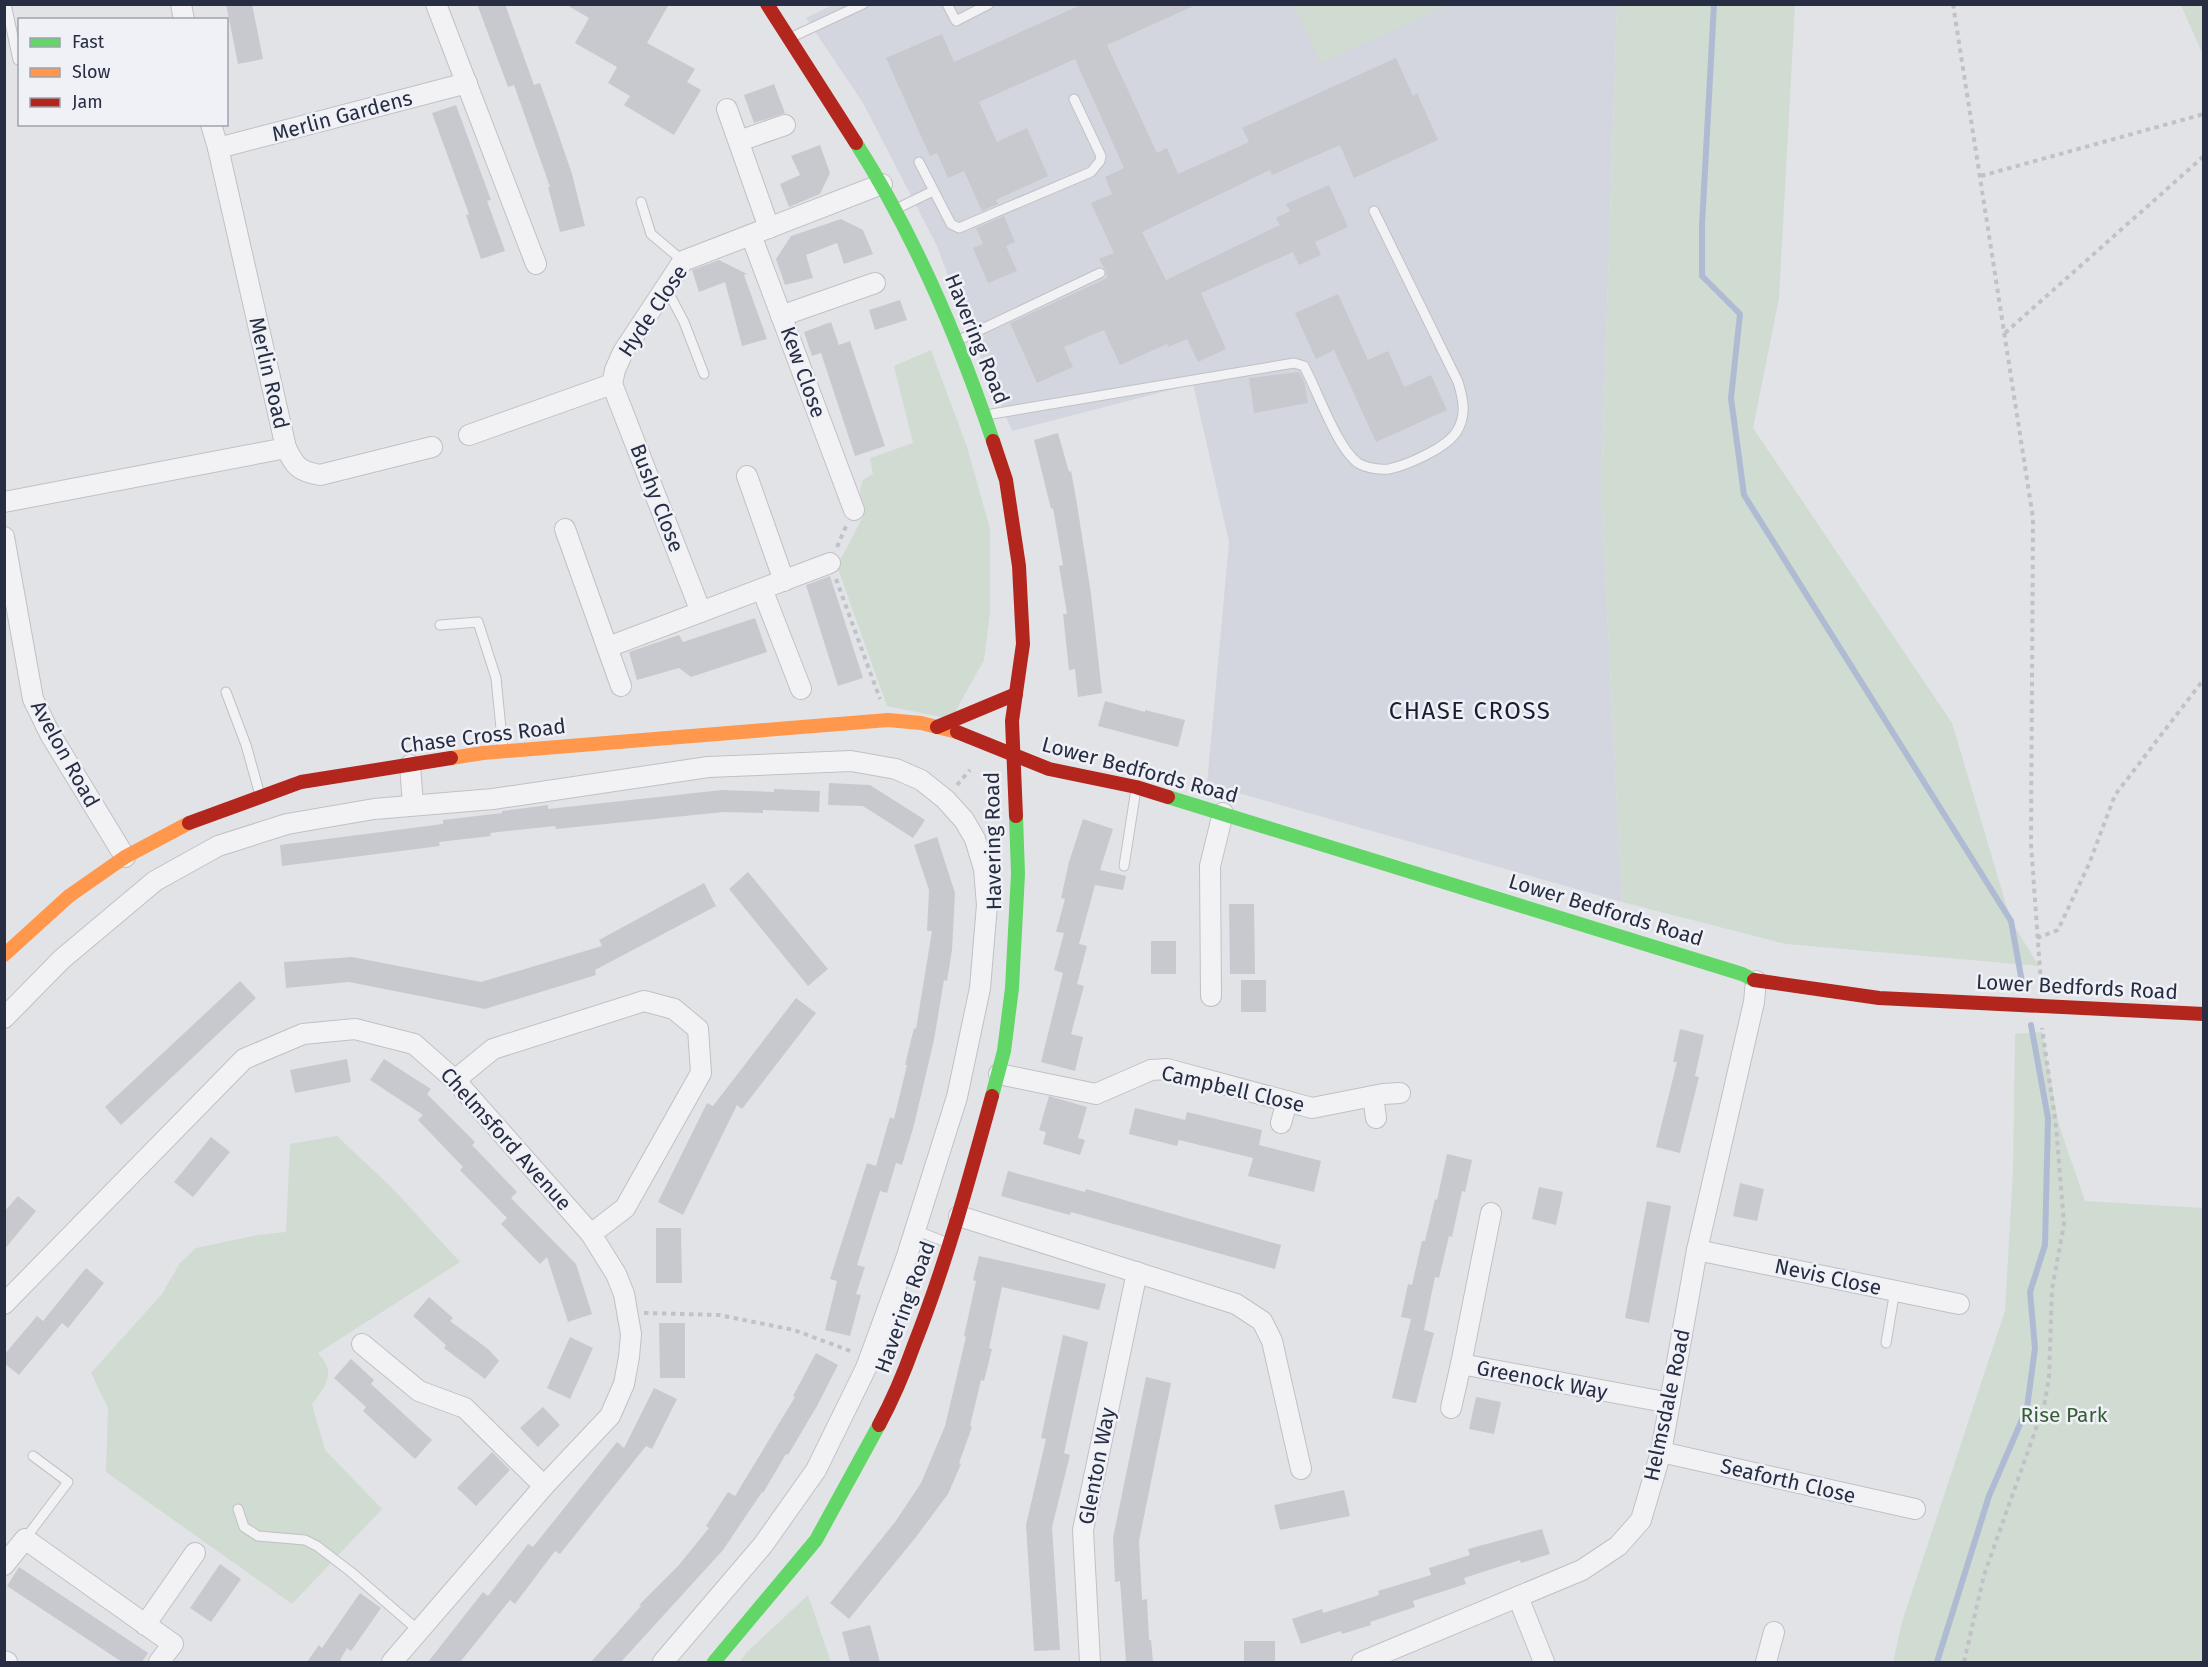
<svg xmlns="http://www.w3.org/2000/svg" width="2208" height="1667" font-family="'Fira Sans',sans-serif">
  <style>
    .built { fill: #d3d6de }
    .green { fill: #d0dbd2 }
    .lines { fill: none; stroke-linecap: round; stroke-linejoin: round }
    .stream { stroke: #afbbd3; stroke-width: 6 }
    .building { fill: #c8c9ce }
    .lane-casing { stroke: #c0c1c5; stroke-width: 11 }
    .street-casing { stroke: #c0c1c5; stroke-width: 22 }
    .path { stroke: #c1c2c8; stroke-width: 4; stroke-dasharray: 4.5 4.5; stroke-linecap: butt }
    .lane { stroke: #f2f2f4; stroke-width: 9 }
    .street { stroke: #f2f2f4; stroke-width: 20 }
    .fast { stroke: #63d668; stroke-width: 14 }
    .slow { stroke: #ff974d; stroke-width: 14 }
    .jam { stroke: #b3261e; stroke-width: 14 }
    .labels { text-anchor: middle; dominant-baseline: central; stroke-width: 5; stroke-linejoin: round; paint-order: stroke }
    .street-label { font-size: 21px; fill: #272d42; stroke: #eff1f7 }
    .park-label { font-size: 21px; fill: #365e34; stroke: #eff1f7 }
    .quarter-label { font-size: 24px; letter-spacing: 1.5px; fill: #1a1e32; stroke: #eff1f7 }
  </style>
  <rect width="100%" height="100%" fill="#e2e3e7"/>
  <polygon class="built" points="834,4 1617,5 1601,493 1622,902 1207,784 1229,542 1193,384 1012,431 963,315 937,246 863,103 806,18"/>
  <g class="green">
    <polygon points="1294,5 1449,5 1321,63"/>
    <polygon points="1617,5 1795,5 1779,298 1753,428 1952,723 2011,921 2039,966 1786,944 1622,902 1601,493"/>
    <polygon points="2181,5 2203,5 2203,55"/>
    <polygon points="931,350 967,447 990,529 990,612 984,660 951,719 887,706 837,566 863,517 860,490 863,480 873,474 870,458 913,443 894,366"/>
    <polygon points="2042,1032 2059,1125 2085,1201 2203,1208 2203,1662 1893,1662 1902,1622 2005,1311 2013,1171 2015,1034"/>
    <path d="M337 1136 393 1189 460 1262 318 1353C337 1374 326 1385 312 1404L325 1450 382 1509 292 1604 106 1472 108 1408 91 1373 162 1294 180 1263 196 1248 258 1235 286 1232 290 1144Z"/>
    <polygon points="808,1595 831,1662 740,1662 746,1653"/>
  </g>
  <g class="lines">
    <g class="stream">
      <polyline points="1714,4 1702,225 1702,276 1740,314 1731,398 1744,495 2011,921 2022,982"/>
      <polyline points="1937,1662 1989,1496 2027,1408 2035,1348 2030,1292 2045,1245 2048,1118 2031,1025"/>
    </g>
  </g>
  <g class="building">
    <polygon points="226,4 252,4 263,59 238,64"/>
    <polygon points="477,4 505,4 534,85 540,83 557,130 572,174 585,226 560,232 548,187 550,187 514,85 508,87"/>
    <polygon points="565,4 669,4 647,43 695,69 687,82 701,90 674,135 624,105 630,96 608,83 617,67 575,43 589,18"/>
    <polygon points="1083,4 1198,4 1107,45 1157,153 1167,148 1178,174 1249,142 1242,128 1396,58 1413,96 1417,93 1438,140 1354,178 1340,145 1272,175 1270,170 1142,232 1166,280 1280,225 1276,218 1290,211 1286,204 1329,185 1348,227 1315,242 1321,255 1299,265 1293,252 1201,293 1226,349 1198,362 1187,339 1168,347 1167,344 1120,365 1104,330 1064,347 1073,367 1037,383 1010,323 1107,278 1106,271 1099,259 1114,253 1091,203 1112,194 1105,177 1124,168 1075,59 979,102 997,142 1027,128 1048,176 996,200 998,204 982,211 964,171 948,178 937,153 930,156 886,58 942,34 954,62"/>
    <polygon points="774,84 785,113 754,123 744,95"/>
    <polygon points="456,105 491,200 487,201 505,251 481,259 466,215 469,214 432,113"/>
    <polygon points="820,145 830,173 820,194 789,207 780,184 800,175 791,156"/>
    <polygon points="1004,216 1015,242 1006,246 1017,271 988,283 973,248 983,244 976,228"/>
    <polygon points="841,219 863,230 873,254 844,264 837,243 806,255 813,278 785,285 776,259 791,236"/>
    <polygon points="719,260 747,274 744,275 767,339 742,346 725,282 699,292 692,270"/>
    <polygon points="1338,294 1368,360 1388,351 1404,387 1431,375 1447,410 1376,442 1334,350 1316,359 1295,313"/>
    <polygon points="900,300 907,320 875,330 869,310"/>
    <polygon points="831,322 839,345 850,341 885,446 855,456 821,353 812,356 804,332"/>
    <polygon points="1299,372 1304,381 1308,403 1254,413 1249,378"/>
    <polygon points="1058,433 1069,472 1071,471 1077,504 1091,594 1102,693 1078,697 1075,669 1069,670 1063,614 1067,614 1059,566 1063,565 1053,508 1051,509 1034,440"/>
    <polygon points="830,576 863,678 838,686 806,585"/>
    <polygon points="755,618 767,652 691,677 679,668 637,680 629,652 679,635 683,642"/>
    <polygon points="1105,701 1145,712 1145,710 1185,720 1178,747 1098,726"/>
    <polygon points="829,783 870,785 925,820 913,838 863,806 828,805"/>
    <polygon points="774,789 820,791 819,812 763,810 763,813 724,812 556,829 555,826 490,833 491,836 439,842 440,846 282,866 280,845 443,824 443,820 502,813 502,811 548,805 548,809 722,790 774,792"/>
    <polygon points="1083,819 1113,829 1100,870 1126,876 1123,890 1095,885 1079,944 1087,946 1077,984 1084,986 1071,1034 1083,1037 1075,1071 1041,1062 1063,973 1054,970 1064,933 1056,932 1065,899 1061,898 1069,862"/>
    <polygon points="937,837 955,893 952,950 947,981 944,980 934,1040 914,1125 902,1165 896,1163 887,1193 880,1191 857,1265 865,1267 856,1294 861,1295 850,1336 825,1330 837,1281 830,1279 867,1163 876,1166 890,1117 894,1119 907,1065 905,1065 914,1028 916,1029 932,931 927,931 929,890 914,845"/>
    <polygon points="748,872 828,969 808,986 729,889"/>
    <polygon points="704,883 716,906 595,970 596,975 485,1009 349,982 286,988 284,962 352,957 481,982 602,946 599,940"/>
    <polygon points="1229,904 1254,904 1255,974 1230,974"/>
    <rect x="1151" y="941" width="25" height="33"/>
    <rect x="1241" y="980" width="25" height="32"/>
    <polygon points="240,981 256,998 121,1125 105,1107"/>
    <polygon points="796,998 816,1013 742,1109 737,1105 683,1215 658,1202 707,1103 713,1106"/>
    <polygon points="1680,1029 1704,1035 1695,1076 1699,1077 1680,1153 1656,1147 1677,1062 1673,1062"/>
    <polygon points="347,1059 351,1082 295,1093 290,1070"/>
    <polygon points="384,1059 431,1089 427,1094 475,1142 472,1145 517,1192 511,1198 576,1264 592,1314 568,1322 547,1257 540,1264 501,1224 507,1218 460,1170 463,1167 418,1120 423,1115 370,1080"/>
    <polygon points="1049,1096 1087,1107 1078,1138 1085,1140 1080,1155 1043,1144 1046,1132 1039,1130"/>
    <polygon points="1135,1108 1185,1120 1187,1112 1262,1130 1259,1145 1321,1161 1314,1192 1248,1176 1253,1158 1179,1140 1177,1146 1129,1134"/>
    <polygon points="211,1137 230,1152 193,1197 174,1182"/>
    <polygon points="1447,1154 1472,1160 1465,1192 1462,1191 1452,1237 1449,1236 1439,1278 1435,1277 1424,1330 1434,1333 1416,1403 1392,1398 1411,1319 1401,1317 1408,1284 1412,1285 1422,1241 1425,1241 1435,1199 1437,1200"/>
    <polygon points="1008,1171 1085,1192 1086,1189 1281,1245 1275,1269 1071,1212 1070,1215 1001,1196"/>
    <polygon points="1740,1183 1764,1189 1757,1221 1733,1216"/>
    <polygon points="1539,1187 1563,1192 1556,1225 1532,1219"/>
    <polygon points="18,1196 36,1211 4,1250 4,1212"/>
    <polygon points="1647,1201 1671,1206 1649,1323 1625,1318"/>
    <polygon points="656,1228 681,1228 682,1283 656,1283"/>
    <polygon points="979,1256 1106,1284 1099,1310 1002,1287 989,1348 992,1349 984,1381 981,1380 970,1426 972,1427 959,1463 961,1464 948,1494 916,1537 849,1619 830,1603 895,1522 921,1483 945,1426 966,1337 964,1336 976,1281 973,1280"/>
    <polygon points="86,1268 104,1283 68,1328 62,1323 19,1375 4,1363 4,1355 37,1316 43,1321"/>
    <polygon points="429,1297 453,1318 450,1321 488,1349 499,1361 485,1379 444,1348 446,1345 413,1316"/>
    <polygon points="659,1323 685,1323 685,1378 660,1378"/>
    <polygon points="1063,1335 1088,1342 1064,1453 1070,1455 1052,1527 1060,1650 1034,1651 1026,1525 1046,1439 1041,1438"/>
    <polygon points="570,1337 593,1348 570,1399 547,1388"/>
    <polygon points="816,1353 838,1365 817,1406 788,1455 786,1454 763,1493 762,1492 723,1550 621,1662 591,1662 641,1606 639,1605 678,1566 709,1528 706,1526 728,1492 735,1496 795,1397 793,1396"/>
    <polygon points="351,1359 374,1380 371,1384 432,1440 415,1459 363,1411 366,1407 334,1378"/>
    <polygon points="1146,1377 1171,1383 1139,1541 1142,1600 1147,1599 1149,1640 1151,1640 1153,1662 1126,1662 1120,1581 1115,1582 1113,1538"/>
    <polygon points="654,1388 677,1399 652,1449 646,1446 560,1554 555,1551 515,1604 510,1600 461,1661 463,1662 428,1662 483,1592 488,1596 528,1544 533,1547 617,1442 624,1448"/>
    <polygon points="1476,1397 1501,1402 1494,1434 1469,1429"/>
    <polygon points="543,1407 560,1425 538,1447 520,1428"/>
    <polygon points="492,1452 510,1470 476,1506 457,1488"/>
    <polygon points="1344,1490 1350,1516 1280,1530 1274,1505"/>
    <polygon points="1542,1529 1550,1554 1521,1563 1520,1560 1464,1578 1466,1584 1413,1601 1415,1607 1370,1622 1371,1625 1342,1634 1341,1631 1301,1644 1292,1619 1322,1609 1323,1613 1379,1595 1378,1591 1431,1575 1429,1568 1470,1555 1468,1549"/>
    <polygon points="220,1564 241,1579 211,1622 190,1608"/>
    <polygon points="19,1567 148,1653 142,1662 122,1662 7,1586"/>
    <polygon points="360,1593 381,1608 351,1651 347,1648 340,1660 344,1662 307,1662 319,1645 322,1648"/>
    <polygon points="870,1625 880,1662 850,1662 842,1632"/>
    <rect x="1244" y="1641" width="31" height="21"/>
  </g>
  <g class="lines">
    <g class="lane-casing">
      <g id="lane">
        <polyline points="6,4 18,60"/>
        <polyline points="947,4 956,21 989,4"/>
        <polyline points="792,37 863,4"/>
        <polyline points="919,162 951,224 959,228 1091,172 1100,161 1101,156 1074,99"/>
        <polyline points="641,202 651,234 683,261"/>
        <polyline points="898,208 933,191"/>
        <polyline points="666,288 684,322 704,374"/>
        <polyline points="959,340 1100,273"/>
        <path d="M986 415 1294 363 1304 366C1317 390 1337 448 1358 463 1366 468 1380 470 1389 469 1408 465 1448 447 1457 431 1467 415 1463 398 1458 382L1374 211"/>
        <polyline points="440,625 478,622 496,678 503,749"/>
        <polyline points="226,692 246,745 260,795"/>
        <polyline points="1124,866 1136,789"/>
        <polyline points="915,1230 948,1243"/>
        <polyline points="1886,1343 1895,1290"/>
        <polyline points="238,1509 244,1527 258,1536 305,1540 317,1546 351,1572 419,1631"/>
        <polyline points="25,1539 68,1482 33,1456"/>
      </g>
    </g>
    <g class="street-casing">
      <g id="street">
        <polyline points="181,4 184,20"/>
        <polyline points="436,4 536,264"/>
        <polyline points="727,109 769,228"/>
        <path d="M211 124 218 148 286 448C296 467 298 471 320 475L432 447"/>
        <polyline points="739,141 785,125"/>
        <polyline points="218,148 467,83"/>
        <polyline points="751,235 854,510"/>
        <polyline points="781,316 875,283"/>
        <polyline points="612,384 701,612"/>
        <polyline points="469,435 612,384 615,370 623,352 683,261 882,184"/>
        <polyline points="747,476 784,581"/>
        <polyline points="4,502 286,448"/>
        <polyline points="565,529 621,686"/>
        <polyline points="4,537 33,699 50,734 125,857"/>
        <polyline points="762,589 801,689"/>
        <polyline points="608,647 830,563"/>
        <polyline points="410,765 413,805"/>
        <polyline points="1211,996 1210,866 1223,813"/>
        <polyline points="4,1018 62,959 155,881 218,846 287,824 374,809 493,799 708,767 851,761 896,769 921,780 945,799 964,820 975,839 984,869 987,905 980,988 957,1097 906,1259 866,1368 816,1470 763,1545 663,1662"/>
        <polyline points="999,1074 1096,1094 1151,1070 1167,1069 1312,1108 1383,1094 1400,1093"/>
        <polyline points="455,1080 493,1049 644,1001 674,1009 698,1029 701,1073 625,1208 591,1234"/>
        <polyline points="1373,1096 1376,1118"/>
        <polyline points="1281,1123 1287,1101"/>
        <polyline points="1491,1213 1461,1364 1670,1403"/>
        <polyline points="959,1216 1236,1304 1262,1321 1272,1341 1301,1469"/>
        <polyline points="1697,1250 1959,1304"/>
        <polyline points="4,1304 244,1059 303,1034 355,1029 414,1044 455,1080 591,1234 616,1274 624,1294 631,1334 629,1357 624,1384 610,1416 544,1486 392,1662"/>
        <polyline points="362,1344 419,1391 465,1408 544,1486"/>
        <polyline points="1451,1408 1461,1364"/>
        <polyline points="1661,1452 1915,1509"/>
        <polyline points="4,1565 25,1539 173,1644 159,1662"/>
        <polyline points="1518,1597 1544,1662"/>
        <polyline points="145,1625 195,1553"/>
        <polyline points="4,1661 7,1662"/>
        <polyline points="1090,1662 1083,1530 1137,1272"/>
        <polyline points="1362,1662 1582,1570 1618,1546 1641,1520 1661,1452 1697,1250 1754,1002 1756,981"/>
        <polyline points="1766,1662 1774,1632"/>
      </g>
    </g>
    <g class="path">
      <polyline points="1953,4 2033,518 2031,844 2041,984"/>
      <polyline points="1981,176 2204,114"/>
      <polyline points="2005,333 2204,156"/>
      <polyline points="837,547 847,524"/>
      <polyline points="836,579 880,699"/>
      <polyline points="957,785 970,770"/>
      <polyline points="2037,938 2058,930 2089,864 2115,795 2204,679"/>
      <polyline points="644,1313 719,1315 794,1330 853,1352"/>
      <polyline points="1964,1662 1984,1575 2044,1406 2049,1378 2052,1289 2064,1224 2056,1126 2042,1028"/>
    </g>
    <use href="#lane" class="lane"/>
    <use href="#street" class="street"/>
    <g class="fast">
      <path d="M856 143C915 236 958 337 993 441"/>
      <polyline points="1168,797 1742,974 1754,980"/>
      <polyline points="992,1096 1004,1051 1012,988 1018,874 1016,816"/>
      <polyline points="714,1662 816,1540 879,1425"/>
    </g>
    <g class="slow">
      <polyline points="451,758 483,753 888,720 921,723 957,732"/>
      <polyline points="4,955 69,896 125,857 189,823"/>
    </g>
    <g class="jam">
      <polyline points="767,4 856,143"/>
      <polyline points="993,441 1006,480 1019,566 1023,644 1012,721 1016,816"/>
      <polyline points="937,727 1016,694"/>
      <polyline points="957,732 1049,769 1136,787 1168,797"/>
      <polyline points="189,823 301,782 451,758"/>
      <polyline points="1754,980 1879,998 2204,1014"/>
      <path d="M879 1425C893 1399 904 1373 914 1345 946 1264 969 1180 992 1096"/>
    </g>
  </g>
  <g class="labels">
    <g class="street-label">
      <text transform="translate(342 116) rotate(-15)">Merlin Gardens</text>
      <text transform="translate(653 311) rotate(-56)">Hyde Close</text>
      <text transform="translate(977 339) rotate(68)">Havering Road</text>
      <text transform="translate(803 372) rotate(70)">Kew Close</text>
      <text transform="translate(269 373) rotate(77)">Merlin Road</text>
      <text transform="translate(657 498) rotate(69)">Bushy Close</text>
      <text transform="translate(483 736) rotate(-7)">Chase Cross Road</text>
      <text transform="translate(65 754) rotate(61)">Avelon Road</text>
      <text transform="translate(1140 770) rotate(15)">Lower Bedfords Road</text>
      <text transform="translate(993 841) rotate(-91)">Havering Road</text>
      <text transform="translate(1606 910) rotate(17)">Lower Bedfords Road</text>
      <text transform="translate(2077 987) rotate(3)">Lower Bedfords Road</text>
      <text transform="translate(1233 1089) rotate(13)">Campbell Close</text>
      <text transform="translate(506 1139) rotate(48)">Chelmsford Avenue</text>
      <text transform="translate(1828 1277) rotate(12)">Nevis Close</text>
      <text transform="translate(905 1307) rotate(-70)">Havering Road</text>
      <text transform="translate(1542 1380) rotate(11)">Greenock Way</text>
      <text transform="translate(1667 1405) rotate(-78)">Helmsdale Road</text>
      <text transform="translate(1097 1466) rotate(-79)">Glenton Way</text>
      <text transform="translate(1788 1481) rotate(13)">Seaforth Close</text>
    </g>
    <g class="park-label">
      <text x="2064" y="1415">Rise Park</text>
    </g>
    <g class="quarter-label">
      <text x="1470" y="711">CHASE CROSS</text>
    </g>
  </g>
  <rect width="2208" height="1667" fill="none" stroke="#272d42" stroke-width="12"/>
  <rect x="18" y="18" width="210" height="108" fill="#eff1f7" stroke="#9fa3af" stroke-width="1.5"/>
  <rect x="30" y="38" width="30" height="9" fill="#63d668" stroke="#9fa3af" stroke-width="1.5"/>
  <text x="72" y="48" font-size="18" fill="#272d42">Fast</text>
  <rect x="30" y="68" width="30" height="9" fill="#ff974d" stroke="#9fa3af" stroke-width="1.5"/>
  <text x="72" y="78" font-size="18" fill="#272d42">Slow</text>
  <rect x="30" y="98" width="30" height="9" fill="#b3261e" stroke="#9fa3af" stroke-width="1.5"/>
  <text x="72" y="108" font-size="18" fill="#272d42">Jam</text>
</svg>
